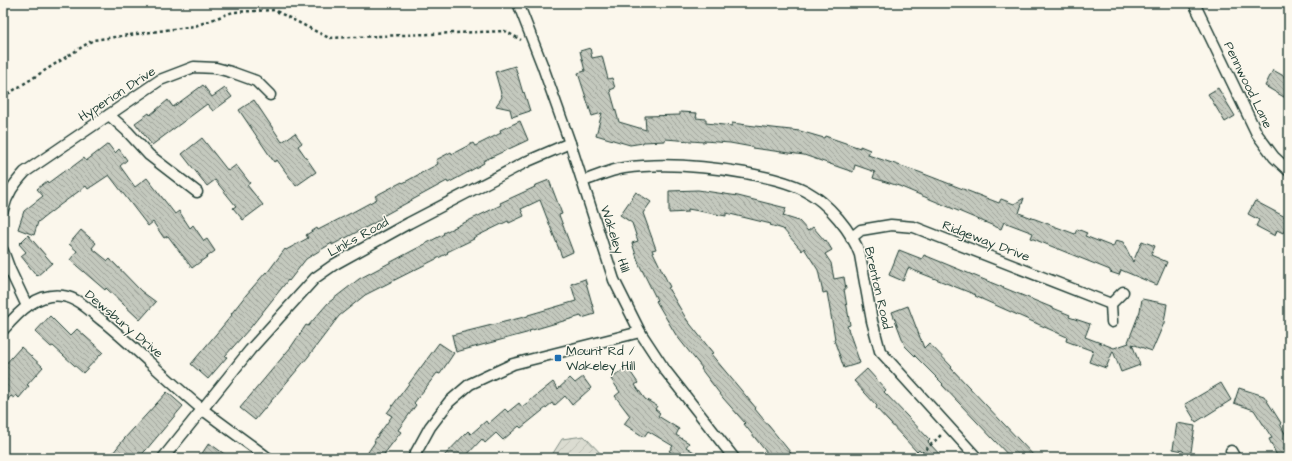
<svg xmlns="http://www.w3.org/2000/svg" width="1292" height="461" font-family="'Architects Daughter',sans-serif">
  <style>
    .garden { fill: url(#garden-furrows); stroke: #7d8c82 }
    .building { fill: url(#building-back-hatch); stroke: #1f3d34 }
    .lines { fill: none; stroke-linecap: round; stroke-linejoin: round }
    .minor-casing { stroke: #1f3d34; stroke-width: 13 }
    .path { stroke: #1f3d34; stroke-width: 2.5; stroke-dasharray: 3 3; stroke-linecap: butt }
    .minor { stroke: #fbf7ec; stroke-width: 10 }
    .poi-dot { fill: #1f6fb2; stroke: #fbf7ec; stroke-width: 1.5 }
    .labels { text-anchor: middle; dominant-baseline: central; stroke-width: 3; stroke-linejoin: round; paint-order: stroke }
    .street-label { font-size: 13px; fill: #1f3d34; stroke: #fbf7ec }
    .poi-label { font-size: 13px; fill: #1f3d34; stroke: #fbf7ec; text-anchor: start }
  </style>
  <defs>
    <pattern id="garden-furrows" width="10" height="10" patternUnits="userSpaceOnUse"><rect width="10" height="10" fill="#dbdcd1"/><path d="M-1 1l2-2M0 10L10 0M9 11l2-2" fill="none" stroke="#bcbeb4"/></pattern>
    <pattern id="building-back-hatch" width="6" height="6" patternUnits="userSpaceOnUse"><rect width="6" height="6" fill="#c4c9be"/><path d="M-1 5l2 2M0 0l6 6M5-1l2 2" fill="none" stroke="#9fa49b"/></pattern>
  </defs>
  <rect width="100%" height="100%" fill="#fbf7ec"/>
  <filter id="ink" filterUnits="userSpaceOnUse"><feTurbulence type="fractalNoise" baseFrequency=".025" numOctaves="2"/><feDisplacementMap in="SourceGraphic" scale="8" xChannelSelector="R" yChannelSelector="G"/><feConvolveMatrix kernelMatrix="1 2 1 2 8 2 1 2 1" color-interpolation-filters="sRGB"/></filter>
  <g filter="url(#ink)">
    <polygon class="garden" points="584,436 605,458 550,458 562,439"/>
    <g class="building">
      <polygon points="590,48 592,58 602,56 608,79 612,78 615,88 610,90 619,122 646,130 645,116 680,115 680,112 697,113 696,118 706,119 706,123 732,126 732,123 755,126 800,131 824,138 825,136 860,148 860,146 870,150 868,155 919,172 999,203 1001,199 1014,204 1024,198 1019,213 1075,234 1077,229 1087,233 1085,236 1113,247 1116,240 1123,242 1133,262 1142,241 1155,246 1151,255 1167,262 1157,285 1121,270 1119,275 1110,272 1110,270 1031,238 1033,233 1004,222 1001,229 899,186 873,178 875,172 855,165 853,172 804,155 752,148 752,147 730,143 704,141 704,142 665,139 665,141 643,142 643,143 630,145 596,135 602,113 592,116 578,73 585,71 580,51"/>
      <polygon points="515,66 523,93 524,92 530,111 512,117 510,109 496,106 502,97 495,72"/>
      <polygon points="1273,70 1289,79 1289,100 1265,86"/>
      <polygon points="203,85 212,97 225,88 232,97 213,111 207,104 152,145 135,123 149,113 150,115 168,100 173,107"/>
      <polygon points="1218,88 1235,116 1225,122 1208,94"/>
      <polygon points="254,100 282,142 295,133 302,143 298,146 316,172 296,186 277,160 274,162 239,110"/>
      <polygon points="520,121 528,140 483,161 484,163 463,175 448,183 447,181 381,217 382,219 332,245 332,243 306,259 289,281 288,280 250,328 225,356 227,357 208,379 191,364 232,315 231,314 246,295 266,272 267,273 285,249 286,250 308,238 306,235 317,228 318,230 351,213 377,199 375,196 402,182 403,183 438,164 436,160 451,152 452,154 473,143 475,146 501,133 500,130"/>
      <polygon points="202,138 228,171 236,165 250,183 247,185 263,205 243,220 233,208 236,206 215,180 207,186 182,154"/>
      <polygon points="108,144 115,153 119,149 127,160 120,166 135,187 147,178 175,214 179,211 190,228 193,225 204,241 207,239 215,251 192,268 168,236 164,238 153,222 148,226 109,175 88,189 86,186 60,205 38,222 34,235 18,229 24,211 43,196 37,189 47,181 48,183 67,169 68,170 84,158 86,161"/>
      <polygon points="549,180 562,214 559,215 573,252 562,257 540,200 521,209 524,216 509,223 508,221 473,238 474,239 447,252 448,253 365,295 339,316 308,357 255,420 240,408 291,347 306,325 308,326 328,303 359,279 444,234 443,233 501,205 500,203 535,187 534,186"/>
      <polygon points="698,190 738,196 786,208 783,216 799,221 808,231 813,227 825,241 826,240 832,250 825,254 831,263 834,279 844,277 846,289 844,289 850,325 847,326 860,363 844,368 834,340 835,339 827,292 823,293 818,270 804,248 802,251 783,229 770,225 771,224 726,213 726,216 688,209 688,212 669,213 669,191"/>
      <polygon points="636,192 651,202 643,213 656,249 652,250 670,287 668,288 687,320 713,353 711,354 756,408 755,409 795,458 771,458 744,424 745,423 723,398 701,369 702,368 676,335 656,301 657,300 639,264 632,243 638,241 632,223 620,215"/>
      <polygon points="1255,201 1289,219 1289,222 1283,233 1277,230 1275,236 1256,226 1259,220 1248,214"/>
      <polygon points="81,230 96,243 92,248 108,261 110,259 141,291 156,302 140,320 106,288 105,290 70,260 77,251 69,244"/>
      <polygon points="28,235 52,263 37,276 21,256 26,252 19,244"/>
      <polygon points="899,250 922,259 924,255 1070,315 1069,317 1090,324 1085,337 1114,348 1129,343 1128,342 1140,311 1142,299 1167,304 1164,323 1152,351 1132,344 1140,365 1121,372 1113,351 1106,368 1089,362 1093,351 1066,341 1067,337 975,296 976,295 908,268 903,281 889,275"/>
      <polygon points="585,279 595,314 582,318 581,316 553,324 529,331 530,332 456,352 452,335 528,316 528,315 576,301 571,284"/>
      <polygon points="908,306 924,348 929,343 952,367 951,368 1036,458 1011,458 942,385 943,384 905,346 892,312"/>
      <polygon points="50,316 70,336 77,329 103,352 83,373 53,346 51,347 35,332"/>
      <polygon points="439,343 454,353 440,374 437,373 414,403 416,405 398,430 401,432 381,458 364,458 375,442 374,441 392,416 387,413"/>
      <polygon points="21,347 43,367 27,385 29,386 19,398 16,395 14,398 11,396 3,405 3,367"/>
      <polygon points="627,367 638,383 635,385 645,399 657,406 655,409 660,413 658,416 679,429 676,435 689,443 686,447 704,458 680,458 669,451 673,446 648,431 644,437 624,424 630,416 615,396 620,392 611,379"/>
      <polygon points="867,369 886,390 884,392 930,440 928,442 943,458 926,458 919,450 917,452 876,408 877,406 854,381"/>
      <polygon points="583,377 591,388 572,405 565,396 554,406 552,403 521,428 519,426 503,440 496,433 485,443 482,439 464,458 442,458 468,431 471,434 486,421 488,424 505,409 508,412 519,403 522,407 553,382 558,389 570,378 575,383"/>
      <polygon points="1221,383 1231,400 1196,422 1185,404"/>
      <polygon points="1239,388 1264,396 1281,423 1280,424 1289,441 1289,458 1278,458 1269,439 1272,438 1254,410 1234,403"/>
      <polygon points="167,392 183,406 146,450 138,458 109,458 124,439"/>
      <polygon points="1177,423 1195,426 1190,458 1187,458 1183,451 1173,449"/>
      <polygon points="209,443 230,458 199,458"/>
    </g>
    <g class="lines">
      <g class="minor-casing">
        <g id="minor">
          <polyline points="518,3 543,67 570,143 614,280 640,332 665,370 734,458"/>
          <polyline points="1194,3 1257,134 1274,157 1289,171"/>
          <polyline points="109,115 127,131 149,155 197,192"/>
          <path d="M583 181C596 177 610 170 624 168 664 162 705 166 745 173 765 177 787 181 806 191 828 203 852 231 860 255L872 321 880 351 977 458"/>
          <path d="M3 210C7 194 14 184 25 172L160 80 194 67 216 68 231 72 256 81 270 95"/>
          <polyline points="851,238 861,230 891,225 914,227 1111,304"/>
          <polyline points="3,251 10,270 27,306"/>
          <polyline points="1112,322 1111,304 1123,292"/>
          <path d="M3 330C19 312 37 292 63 296 79 298 92 313 104 322 138 350 168 381 202 409 224 426 247 442 268 458"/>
          <polyline points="1231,451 1235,458"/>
          <polyline points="163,458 250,350 315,278 335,264 409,223 528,161 570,143"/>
          <polyline points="413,458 430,427 449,402 470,384 513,364 640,332"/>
        </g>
      </g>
      <g class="path">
        <polyline points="3,97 93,40 195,26 233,12 274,10 329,38 505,31 521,40"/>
        <polyline points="917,458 941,435"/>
      </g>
      <use href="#minor" class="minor"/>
    </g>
  </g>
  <rect class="poi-dot" x="554" y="354" width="8" height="8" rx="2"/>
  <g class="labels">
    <g class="street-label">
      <text transform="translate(1248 85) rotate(64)">Pennwood Lane</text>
      <text transform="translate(117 94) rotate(-33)">Hyperion Drive</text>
      <text transform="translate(358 237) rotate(-29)">Links Road</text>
      <text transform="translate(615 239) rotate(72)">Wakeley Hill</text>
      <text transform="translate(986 241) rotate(21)">Ridgeway Drive</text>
      <text transform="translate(878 288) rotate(77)">Brenton Road</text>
      <text transform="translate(124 324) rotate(40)">Dewsbury Drive</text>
    </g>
    <g class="poi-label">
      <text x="566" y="351">Mount Rd /<tspan x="566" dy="15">Wakeley Hill</tspan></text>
    </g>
  </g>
  <rect width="1292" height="461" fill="none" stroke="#fbf7ec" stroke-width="16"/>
  <rect x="8" y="8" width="1276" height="445" fill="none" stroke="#1f3d34" stroke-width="1.5" filter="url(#ink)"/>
</svg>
